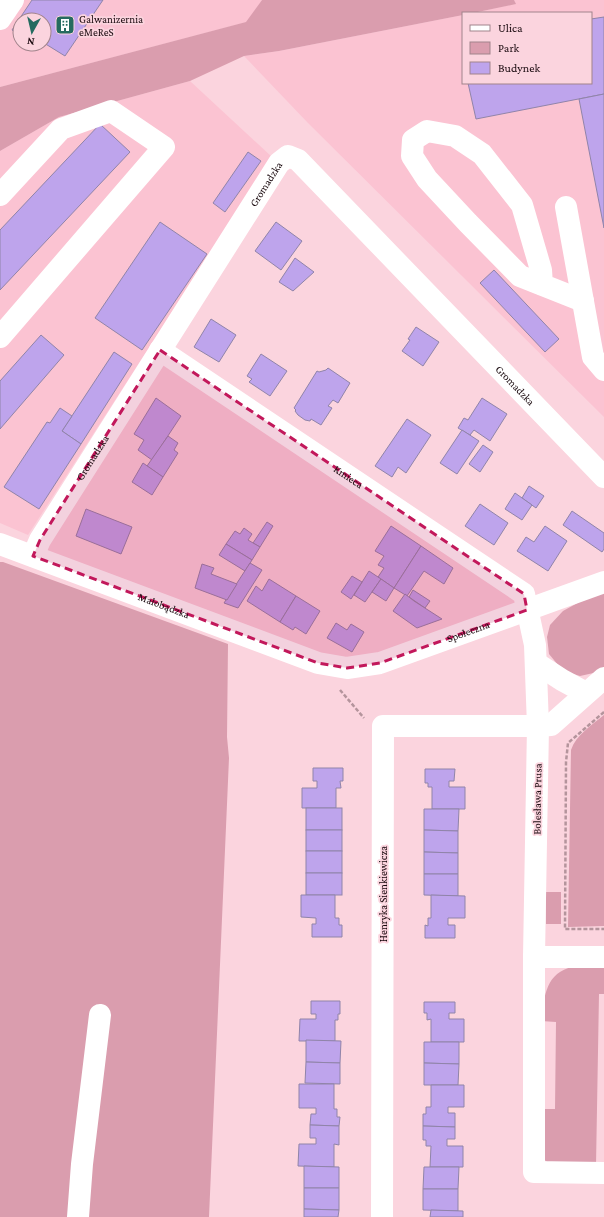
<svg xmlns="http://www.w3.org/2000/svg" width="604" height="1217" font-family="'Crimson Pro',serif">
  <style>
    .built { fill: #fbc3d2; fill-rule: evenodd }
    .green { fill: #da9dae }
    .building { fill: #bea4ec; stroke: #9084a9 }
    .lines { fill: none; stroke-linecap: round; stroke-linejoin: round }
    .path { stroke: #b4949c; stroke-width: 2.5; stroke-dasharray: 4 2; stroke-linecap: butt }
    .minor { stroke: #fff; stroke-width: 22 }
    .marked { fill: #c2185b; fill-opacity: 0.2; stroke: #c2185b; stroke-width: 3; stroke-dasharray: 8 5; stroke-linejoin: round }
    .labels { text-anchor: middle; dominant-baseline: central; stroke-width: 3.5; stroke-linejoin: round; paint-order: stroke }
    .poi-label { font-size: 11px; fill: #1a0a0f; stroke: #fbd4de; text-anchor: start }
    .street-label { font-size: 11px; fill: #1a0a0f; stroke: #fbd4de }
  </style>
  <rect width="100%" height="100%" fill="#fbd4de"/>
  <g class="built">
    <path d="M0 0H262L247 22 0 87ZM20 20H44V44H20Z"/>
    <polygon points="514,0 604,0 604,417 308,123 244,56 279,51 463,15 463,83 591,83 591,13 473,13 515,4"/>
    <polygon points="190,81 272,157 28,535 0,523 0,151 59,117"/>
  </g>
  <g class="green">
    <polygon points="262,0 514,0 516,4 473,13 463,13 463,15 279,51 244,56 190,81 59,117 0,151 0,87 246,22"/>
    <polygon points="0,562 3,562 228,644 227,737 229,758 209,1217 0,1217"/>
    <polygon points="604,593 604,667 598,672 580,676 563,671 549,654 547,637 550,625 563,611 583,600"/>
    <path d="M604 715V926L568 927 571 750C576 735 592 725 604 715Z"/>
    <rect x="546" y="892" width="15" height="32"/>
    <path d="M573 967H604V994H599L596 1166 551 1165 542 1158 540 1109H555L556 1022 541 1021C544 999 545 972 573 967Z"/>
  </g>
  <g class="building">
    <polygon points="32,0 103,0 65,56 44,43 44,20 20,20 20,35 12,30"/>
    <polygon points="604,17 604,94 476,119 468,83 591,83 591,19"/>
    <polygon points="604,94 604,228 579,99"/>
    <polygon points="100,124 130,152 0,290 0,230"/>
    <polygon points="248,152 261,161 225,212 213,203"/>
    <polygon points="160,222 207,254 142,350 95,318"/>
    <polygon points="276,222 302,241 281,270 255,251"/>
    <polygon points="295,258 314,272 293,291 279,282"/>
    <polygon points="494,270 559,339 545,352 480,283"/>
    <polygon points="211,319 236,335 219,362 194,347"/>
    <polygon points="416,327 439,342 423,366 402,351 410,340 408,339"/>
    <polygon points="41,335 64,355 0,429 0,381"/>
    <polygon points="114,352 132,364 81,444 62,431"/>
    <polygon points="261,354 287,371 270,396 249,382 252,379 247,376"/>
    <polygon points="328,368 350,383 338,403 333,400 328,406 332,408 321,425 311,419 310,421 305,420 298,415 295,411 296,410 294,408 317,371 319,372 326,370"/>
    <polygon points="156,398 181,416 152,460 138,450 144,440 134,434"/>
    <polygon points="482,398 507,414 490,441 474,430 470,435 458,428 464,418 468,420"/>
    <polygon points="60,408 72,416 62,431 81,444 39,509 4,487 47,422 50,423"/>
    <polygon points="407,419 431,435 406,473 398,467 392,477 375,466"/>
    <polygon points="462,430 479,441 457,474 440,463"/>
    <polygon points="168,436 178,443 174,450 178,453 163,477 147,466"/>
    <polygon points="483,445 493,452 480,472 469,464"/>
    <polygon points="143,463 163,477 152,495 132,482"/>
    <polygon points="529,486 544,496 536,508 522,498"/>
    <polygon points="515,493 532,505 522,520 505,509"/>
    <polygon points="480,504 508,523 494,545 465,526"/>
    <polygon points="86,509 132,527 121,554 76,536"/>
    <polygon points="572,511 604,533 604,549 602,552 563,525"/>
    <polygon points="267,522 273,526 260,547 253,543"/>
    <polygon points="391,526 421,546 394,588 378,577 384,568 378,565 384,556 375,551"/>
    <polygon points="545,526 567,541 548,571 517,551 526,537 534,542"/>
    <polygon points="244,528 252,534 248,540 260,547 252,560 226,544 235,531 240,534"/>
    <polygon points="226,544 252,560 245,571 219,555"/>
    <polygon points="421,546 453,568 444,584 424,571 407,596 394,588"/>
    <polygon points="250,563 262,570 238,608 224,603"/>
    <polygon points="202,564 214,568 211,574 237,584 227,600 195,588"/>
    <polygon points="369,571 381,579 365,602 354,595"/>
    <polygon points="352,576 362,582 351,599 341,592"/>
    <polygon points="269,579 296,596 280,622 247,601 256,586 262,591"/>
    <polygon points="381,579 394,588 386,601 372,592"/>
    <polygon points="413,590 430,601 425,608 409,597"/>
    <polygon points="405,594 414,601 442,619 417,628 393,611"/>
    <polygon points="296,596 320,611 306,634 295,627 293,630 280,622"/>
    <polygon points="336,623 347,630 351,624 364,632 352,652 327,638"/>
    <polygon points="313,768 343,768 343,781 340,781 341,788 336,788 336,808 302,808 302,788 317,788 317,781 313,781"/>
    <polygon points="425,769 455,769 454,781 449,781 449,787 465,787 465,809 432,809 432,787 428,787 428,783 425,783"/>
    <rect x="306" y="808" width="36" height="22"/>
    <polygon points="424,809 459,809 458,831 424,830"/>
    <rect x="306" y="830" width="36" height="21"/>
    <polygon points="424,830 458,831 458,853 424,852"/>
    <rect x="306" y="851" width="36" height="22"/>
    <polygon points="424,852 458,853 458,874 424,874"/>
    <rect x="306" y="873" width="36" height="22"/>
    <polygon points="424,874 458,874 458,896 424,895"/>
    <polygon points="301,895 335,895 335,918 339,918 339,925 342,925 342,937 312,937 312,924 316,924 316,918 301,917"/>
    <polygon points="431,895 465,896 465,918 448,918 448,925 455,925 455,938 425,938 425,925 428,926 428,918 431,918"/>
    <polygon points="311,1001 340,1001 340,1014 338,1014 338,1020 335,1020 335,1041 299,1041 300,1019 316,1019 316,1014 311,1014"/>
    <polygon points="424,1002 455,1002 455,1013 449,1013 449,1019 464,1019 464,1042 431,1042 431,1019 427,1020 427,1013 424,1013"/>
    <polygon points="306,1040 341,1041 340,1063 306,1062"/>
    <polygon points="424,1042 459,1042 459,1064 424,1063"/>
    <polygon points="306,1062 340,1063 340,1084 305,1083"/>
    <polygon points="424,1063 459,1064 458,1085 424,1085"/>
    <polygon points="299,1084 334,1084 334,1109 337,1109 337,1117 340,1117 339,1126 310,1125 311,1114 316,1114 316,1108 299,1108"/>
    <polygon points="431,1085 464,1085 464,1107 448,1107 448,1113 455,1113 455,1127 423,1126 423,1114 426,1114 426,1107 431,1107"/>
    <polygon points="310,1125 339,1126 339,1145 334,1144 334,1167 298,1166 299,1144 316,1144 316,1138 310,1138"/>
    <polygon points="423,1126 455,1127 455,1139 447,1139 447,1146 463,1146 463,1167 430,1167 431,1146 426,1146 426,1140 423,1140"/>
    <polygon points="304,1166 339,1167 339,1188 304,1188"/>
    <polygon points="424,1167 459,1167 458,1189 423,1189"/>
    <polygon points="304,1188 339,1188 339,1210 304,1209"/>
    <polygon points="423,1189 458,1189 458,1211 423,1210"/>
    <polygon points="304,1209 339,1210 338,1217 304,1217"/>
    <polygon points="431,1210 463,1211 463,1217 430,1217"/>
  </g>
  <g class="lines">
    <g class="path">
      <polyline points="340,690 364,718"/>
      <polyline points="604,712 568,743 566,762 565,929 604,929"/>
    </g>
    <g class="minor">
      <polyline points="0,19 13,0"/>
      <polyline points="0,195 61,129 111,111 164,147 0,337"/>
      <polyline points="566,207 593,357 604,370"/>
      <polyline points="542,285 541,270 522,205 482,154 455,136 427,131 413,140 412,156 427,179 468,223 520,276 583,301"/>
      <path id="s1" d="M160 350 524 594 535 645 538 726H383L382 1217"/>
      <path id="s2" d="M0 544 318 663 347 668 380 663 604 582"/>
      <path id="s3" d="M33 556 40 540 279 163 288 156 298 160 604 477"/>
      <polyline points="536,663 562,680 586,693"/>
      <polyline points="604,678 551,725 538,726 534,957 534,1172 604,1173"/>
      <polyline points="534,957 604,957"/>
      <polyline points="78,1217 82,1164 100,1015"/>
    </g>
  </g>
  <path class="marked" d="M160 350 524 594 527 610 380 663 347 668 318 663 33 556 40 540Z"/>
  <defs>
    <g id="building-square" transform="scale(1)"><rect x="-9" y="-9" width="18" height="18" rx="4" fill="#256b60" stroke="#fbd4de"/><path d="M-4-6H4V6H1V3H-1V6H-4ZM-2.5-4.3h1.7v1.8h-1.7ZM.8-4.3h1.7v1.8H.8ZM-2.5-1h1.7V.8h-1.7ZM.8-1h1.7V.8H.8Z" fill="#fff"/></g>
  </defs>
  <g fill-rule="evenodd">
    <use href="#building-square" x="65" y="25"/>
  </g>
  <g class="labels">
    <g class="poi-label">
      <text x="79" y="19">Galwanizernia<tspan x="79" dy="13">eMeReS</tspan></text>
    </g>
    <g class="street-label">
      <text stroke="none"><textPath href="#s3" startOffset="439">Gromadzka</textPath></text>
      <text stroke="none"><textPath href="#s3" startOffset="799">Gromadzka</textPath></text>
      <text stroke="none"><textPath href="#s3" startOffset="115">Gromadzka</textPath></text>
      <text stroke="none"><textPath href="#s1" startOffset="227">Kmieca</textPath></text>
      <text stroke="none"><textPath href="#s2" startOffset="175">Małobądzka</textPath></text>
      <text stroke="none"><textPath href="#s2" startOffset="496">Społeczna</textPath></text>
      <text transform="translate(537 799) rotate(-89)">Bolesława Prusa</text>
      <text transform="translate(383 894) rotate(-90)">Henryka Sienkiewicza</text>
    </g>
  </g>
  <rect x="462" y="12" width="130" height="72" fill="#fbd4de" stroke="#a1838b"/>
  <rect x="470" y="25" width="20" height="6" fill="#ffffff" stroke="#a1838b"/>
  <text x="498" y="32" font-size="12" fill="#1a0a0f">Ulica</text>
  <rect x="470" y="42" width="20" height="12" fill="#da9dae" stroke="#a1838b"/>
  <text x="498" y="52" font-size="12" fill="#1a0a0f">Park</text>
  <rect x="470" y="62" width="20" height="12" fill="#bea4ec" stroke="#a1838b"/>
  <text x="498" y="72" font-size="12" fill="#1a0a0f">Budynek</text>
  <g transform="translate(32 32) rotate(188)"><circle r="19" fill="#fbd4de" stroke="#a1838b"/>
  <path d="M0-3L7 15L0 10L-7 15Z" fill="#256b60"/>
  <text y="-6" font-size="11" font-weight="bold" text-anchor="middle" fill="#1a0a0f">N</text>
  </g>
</svg>
